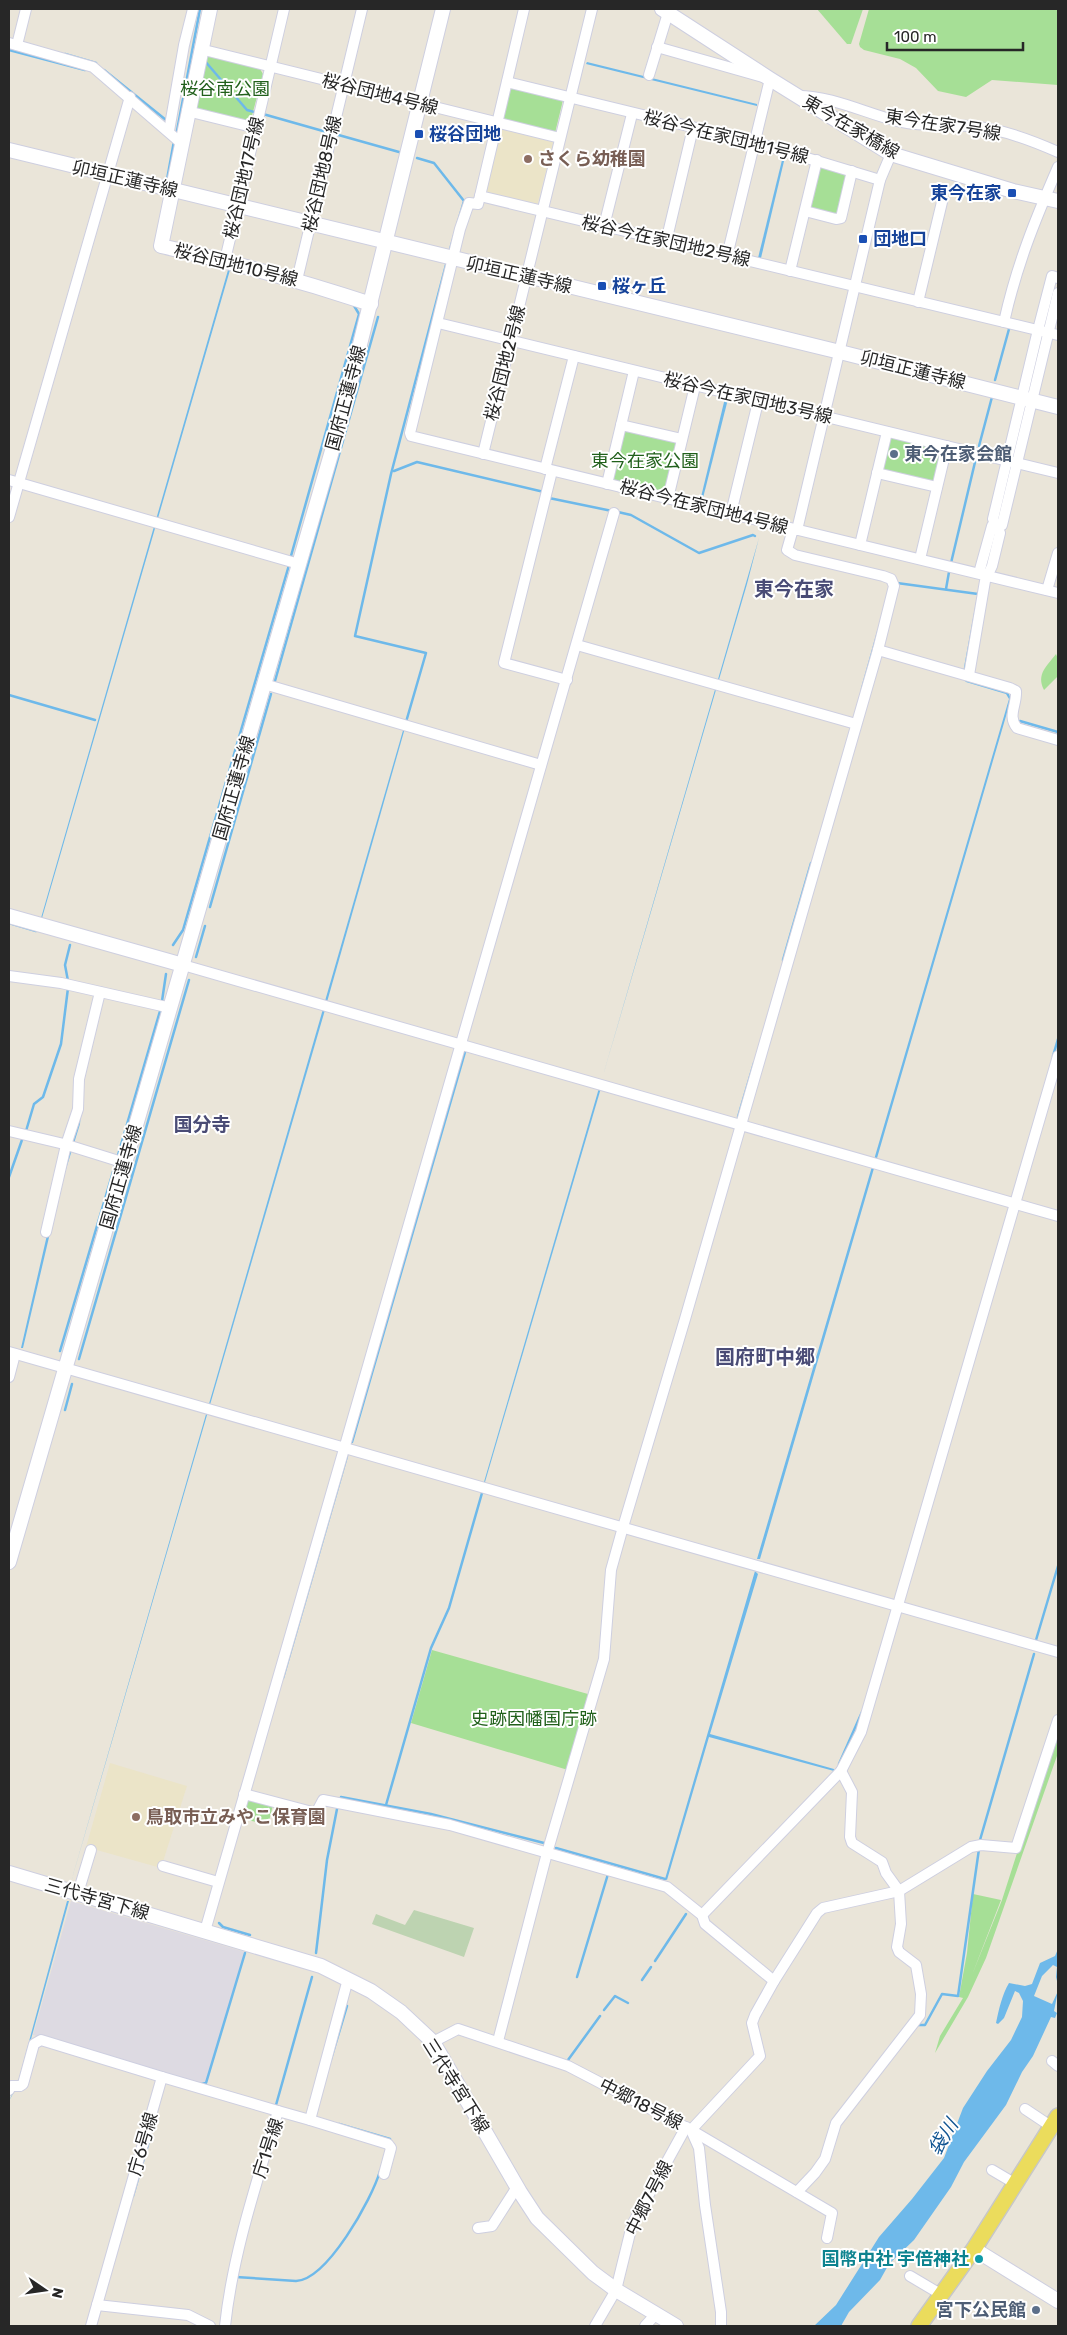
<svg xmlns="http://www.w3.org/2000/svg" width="1067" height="2335" font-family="Rubik,'Noto Sans JP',sans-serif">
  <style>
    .industrial { fill: #dddae2 }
    .education { fill: #ebe4c8 }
    .green { fill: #a6df96 }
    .cemetery { fill: #bdd3b1 }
    .water { fill: #6eb9ea }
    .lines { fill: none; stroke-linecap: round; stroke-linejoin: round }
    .stream { stroke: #6eb9ea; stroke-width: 2.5 }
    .street-casing { stroke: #cecfe0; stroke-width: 12 }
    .secondary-casing { stroke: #cecfe0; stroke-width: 16 }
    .primary-casing { stroke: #c7c7c7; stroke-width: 18 }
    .street { stroke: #fff; stroke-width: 10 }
    .secondary { stroke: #fff; stroke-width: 14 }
    .primary { stroke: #ebdc5c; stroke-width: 15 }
    .transit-dot { fill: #1a4fb4; stroke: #fff; stroke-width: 2 }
    .education-dot { fill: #8d6e63; stroke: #fff; stroke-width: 2 }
    .service-dot { fill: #5c6f8a; stroke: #fff; stroke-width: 2 }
    .culture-dot { fill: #0f9aa8; stroke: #fff; stroke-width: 2 }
    .labels { text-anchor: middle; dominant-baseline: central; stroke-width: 4; stroke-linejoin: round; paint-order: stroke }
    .park-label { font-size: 18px; fill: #21601b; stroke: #fff }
    .street-label { font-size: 18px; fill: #272727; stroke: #fff }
    .transit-label { font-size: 18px; font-weight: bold; fill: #164399; stroke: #fff; text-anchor: start }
    .education-label { font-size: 18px; font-weight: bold; fill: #785e54; stroke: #fff; text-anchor: start }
    .service-label { font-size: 18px; font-weight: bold; fill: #4e5e75; stroke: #fff; text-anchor: start }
    .culture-label { font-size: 18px; font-weight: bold; fill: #0d838f; stroke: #fff; text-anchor: end }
    .neighbourhood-label { font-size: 19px; font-weight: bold; fill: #4a4c76; stroke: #fff }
    .water-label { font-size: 19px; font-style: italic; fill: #115592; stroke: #fff }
    .quarter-label { font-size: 20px; font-weight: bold; fill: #4a4c76; stroke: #fff }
  </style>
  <rect width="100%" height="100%" fill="#eae5d9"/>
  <polygon class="industrial" points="71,1901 245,1952 207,2084 202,2086 33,2035"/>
  <g class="education">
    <polygon points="504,127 554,139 537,206 489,195 486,189 500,131"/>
    <polygon points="110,1763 187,1786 161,1868 86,1847"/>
  </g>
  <g class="green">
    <polygon points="817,9 863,9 851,44 847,44"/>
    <polygon points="869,9 1058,9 1058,85 992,80 966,97 938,91 916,68 900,59 864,50 860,47 859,44"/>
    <polygon points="204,55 260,69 263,74 250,123 192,109"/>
    <polygon points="513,88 563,100 555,133 505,122 503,117 509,91"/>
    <polygon points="822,166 848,173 839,214 836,217 809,210 819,168"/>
    <polygon points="625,429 678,441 665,491 662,493 614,482 613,479"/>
    <polygon points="892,437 939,449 941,453 934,484 881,471 888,439"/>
    <path d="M1056 654 1058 659V676L1044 690C1036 674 1047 666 1056 654Z"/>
    <polygon points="432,1650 588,1694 568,1770 411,1723"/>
    <polygon points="1058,1725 1058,1753 986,1958 968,1997 935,2053 940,2036 963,1998 959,1997 967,1953 973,1894 1001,1900 972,1975 1002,1900"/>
    <polygon points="249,1798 273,1805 268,1825 240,1818 245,1801"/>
  </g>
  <polygon class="cemetery" points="414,1910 474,1928 464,1957 372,1924 376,1914 405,1925"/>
  <g class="water">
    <polygon points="587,62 757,104 757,106 586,64"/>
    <polygon points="783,156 785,157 761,258 758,258"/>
    <polygon points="167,254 230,270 42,918 41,918 228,270"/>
    <polygon points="1050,297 1054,299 965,680 1008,692 1011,699 760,1559 757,1559 1009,699 1006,694 966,682 962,678 980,580"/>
    <polygon points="725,398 728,399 702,502 700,501"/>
    <polygon points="759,538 747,584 602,1079"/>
    <polygon points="404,727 405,728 327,1002 325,1001"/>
    <polygon points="102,996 104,997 84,1081 80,1124 62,1182 23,1348 21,1348"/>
    <polygon points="323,1009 325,1010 71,1882"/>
    <polygon points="599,1088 601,1088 485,1482 484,1482"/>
    <polygon points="755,1571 758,1574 710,1734 834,1769 834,1771 709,1737 667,1880 665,1879"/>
    <polygon points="67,1901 69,1901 19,2083 9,2101 18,2082"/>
    <path d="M1058 1949V1985L1056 1977 1057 1967 1053 1965 1042 1976 1034 1996 1052 2004 1058 1991 1054 2011 1057 2013 1055 2018 1051 2017 1033 2056 1022 2072 1006 2105 964 2162 951 2187 914 2240 889 2264 880 2280 849 2312 841 2326H814L836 2305 879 2237 912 2199 944 2158 963 2108 987 2071 1011 2040 1022 2017 1023 2001 1019 1993 1015 1991 1004 2018 998 2024 996 2023C999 2009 1002 1995 1009 1983L1025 1986 1032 1984 1040 1963 1055 1956Z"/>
  </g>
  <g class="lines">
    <g class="stream">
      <polyline points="9,50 85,70"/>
      <polyline points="65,54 96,63"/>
      <polyline points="204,60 247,110 258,113"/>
      <polyline points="104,70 166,120"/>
      <polyline points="263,114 330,133"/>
      <polyline points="335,134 399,152"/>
      <polyline points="176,136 200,9"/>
      <polyline points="417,158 434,163 464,201 449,253"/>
      <polyline points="166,185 174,141"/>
      <polyline points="995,380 1009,329"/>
      <polyline points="979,446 992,397"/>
      <polyline points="394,471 417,462 544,492"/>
      <polyline points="549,498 612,511"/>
      <polyline points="618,512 631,515 699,553 753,535 755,536"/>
      <polyline points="291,556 359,314 353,304"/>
      <polyline points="951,563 976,458"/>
      <polyline points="897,583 978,594"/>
      <polyline points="946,589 949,572"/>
      <polyline points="275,681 378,317"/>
      <polyline points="862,689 878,632"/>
      <polyline points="9,695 95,720"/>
      <polyline points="1020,721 1058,732"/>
      <polyline points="406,722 426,653 355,636 391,474 447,261"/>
      <polyline points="210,907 271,694"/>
      <polyline points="9,923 36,931"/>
      <polyline points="173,945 183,930 289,565"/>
      <polyline points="196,957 205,926"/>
      <polyline points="783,960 811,863"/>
      <polyline points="68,981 65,965 70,945"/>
      <polyline points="162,1001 166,974"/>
      <polyline points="1053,1056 1058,1039"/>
      <polyline points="738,1117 754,1063"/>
      <polyline points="26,1131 34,1104 43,1097 61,1044 68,988"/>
      <polyline points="118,1155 160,1011"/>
      <polyline points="9,1177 23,1137"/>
      <polyline points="60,1351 115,1165"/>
      <polyline points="79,1359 189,980"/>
      <polyline points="65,1410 72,1384"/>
      <polyline points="352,1442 465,1052"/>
      <polyline points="1036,1640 1058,1566"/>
      <polyline points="283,1678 347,1456"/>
      <polyline points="839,1764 862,1712"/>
      <polyline points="341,1797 431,1814 544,1843"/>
      <polyline points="386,1805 431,1648 449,1608 482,1493"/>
      <polyline points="980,1840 1034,1654"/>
      <polyline points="556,1848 665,1879"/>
      <polyline points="219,1923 223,1927 250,1935"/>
      <polyline points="316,1953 327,1860 337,1809"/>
      <polyline points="655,1961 686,1914"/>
      <polyline points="577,1977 608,1874"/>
      <polyline points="642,1980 651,1967"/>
      <polyline points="604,2010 615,1996 628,2003"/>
      <polyline points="917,2025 925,2025 942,1994 958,1996 979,1849"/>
      <polyline points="331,2059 347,2006"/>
      <polyline points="568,2060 600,2016"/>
      <polyline points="201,2084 206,2083 245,1953"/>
      <polyline points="276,2105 312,1977"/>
      <polyline points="339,2124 390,2139"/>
      <polyline points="133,2196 149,2141"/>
      <path d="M236 2277 296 2281C327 2280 372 2199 380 2171"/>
    </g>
    <g class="street-casing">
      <g id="street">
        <polyline points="524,9 480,196 1058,335"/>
        <polyline points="9,43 93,67 181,143"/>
        <polyline points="17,45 26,9"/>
        <polyline points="657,47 770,79 727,256"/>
        <polyline points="200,49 560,138"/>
        <polyline points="649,75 668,13"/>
        <polyline points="507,82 754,142 880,180"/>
        <path d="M798 96C834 96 866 114 901 122 924 127 947 124 970 126 1000 128 1031 140 1058 152"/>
        <polyline points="187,111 256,128"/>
        <polyline points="169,131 184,45 193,9"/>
        <polyline points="480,196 478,204 469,203 460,229 410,433 411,436 1058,593"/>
        <polyline points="805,211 836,219 841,218 852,171"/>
        <polyline points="604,226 632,114"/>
        <polyline points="666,242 693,128"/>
        <polyline points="225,260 284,9"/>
        <polyline points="790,271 817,160"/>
        <polyline points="297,280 362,9"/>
        <polyline points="918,302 942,202"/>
        <path d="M1004 322C1017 264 1035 220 1058 167"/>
        <polyline points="438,323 1058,473"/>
        <polyline points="621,425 682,439"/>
        <polyline points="483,454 592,9"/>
        <polyline points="545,469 574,356"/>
        <polyline points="552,471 504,663 567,680"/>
        <polyline points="877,473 937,487"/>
        <polyline points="9,480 299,564"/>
        <polyline points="607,484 634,371"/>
        <polyline points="668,498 695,386"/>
        <polyline points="731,513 758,402"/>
        <polyline points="9,517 130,97"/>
        <polyline points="797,530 880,180 891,154"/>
        <polyline points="860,545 887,432"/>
        <polyline points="920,559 947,446"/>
        <polyline points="979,573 992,526 1002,525 1058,293"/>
        <polyline points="1047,590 1058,553"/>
        <polyline points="577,645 856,724"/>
        <path d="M878 650 1010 688 1016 691C1017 705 1007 716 1017 728L1058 740"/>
        <polyline points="969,675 985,581 992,566 1000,533 993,519 1038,330 1052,276 1058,278"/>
        <polyline points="264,684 541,765"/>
        <polyline points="183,965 1058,1216"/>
        <polyline points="9,976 61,983 171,1008"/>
        <polyline points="9,1131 64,1144 125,1163"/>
        <polyline points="46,1232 66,1145 78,1109 79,1079 100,992"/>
        <polyline points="9,1352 1058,1652"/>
        <polyline points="9,1377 15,1354"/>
        <polyline points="244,1794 316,1813 323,1800 450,1825 667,1887 702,1915 705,1924 774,1981"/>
        <polyline points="163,1866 218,1882"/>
        <polyline points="78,1893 91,1850"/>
        <polyline points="702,1915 841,1771 861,1732 1058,1056"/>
        <polyline points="205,1931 614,513"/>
        <polyline points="498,2041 547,1853 604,1659 611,1570 623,1527 685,1319 878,650 894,586 891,579 883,576 795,555 787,550 793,529"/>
        <polyline points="433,2042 458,2029 568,2066 691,2130 699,2148 705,2205 721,2312 721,2326"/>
        <polyline points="1052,2061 1058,2066"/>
        <polyline points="9,2090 11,2086 20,2086 23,2084 34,2044 41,2040 162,2077"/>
        <polyline points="1025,2109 1046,2123 1057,2127"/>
        <polyline points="310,2120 388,2144 391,2148 384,2174"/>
        <polyline points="992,2170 1014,2183"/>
        <polyline points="797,2192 815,2173 825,2159 836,2123 920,2015 921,1994 916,1965 899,1952 897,1947 901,1924 899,1891 886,1873 882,1862 852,1843 850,1837 852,1792 841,1771"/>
        <polyline points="478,2228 492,2226 517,2187"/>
        <polyline points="827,2238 832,2213 691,2130 760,2056 752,2023 755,2015 774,1981 817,1913 823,1908 832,1906 899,1891 971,1847 981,1845 1016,1848 1058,1720"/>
        <polyline points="910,2276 942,2295"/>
        <polyline points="97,2305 188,2315 210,2326"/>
        <polyline points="91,2326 162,2077 278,2111"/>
        <path d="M225 2326C233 2252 257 2182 278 2111L310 2120 348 1979"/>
        <polyline points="595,2326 616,2290 632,2225 686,2127"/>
        <polyline points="645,2326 656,2314"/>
      </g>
    </g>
    <g class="secondary-casing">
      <g id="secondary">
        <path d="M210 9 161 246C232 262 301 281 371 304"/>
        <polyline points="662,9 770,79 891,154 1013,191 1058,201"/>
        <polyline points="9,150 840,352 1058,407"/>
        <polyline points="9,916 183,965"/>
        <polyline points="9,1562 343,413 443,9"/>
        <polyline points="9,1873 321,1966 371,1991 401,2012 433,2042 520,2192 537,2218 593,2273 616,2290 676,2326"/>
        <polyline points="974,2249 1058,2301"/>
      </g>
    </g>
    <g class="primary-casing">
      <polyline id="primary" points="919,2326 974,2249 1058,2116"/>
    </g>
    <use href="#street" class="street"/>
    <use href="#secondary" class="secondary"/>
    <use href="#primary" class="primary"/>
  </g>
  <g class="transit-dot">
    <rect x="414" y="129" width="10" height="10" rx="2.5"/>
    <rect x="1007" y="188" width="10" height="10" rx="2.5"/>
    <rect x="858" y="234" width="10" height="10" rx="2.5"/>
    <rect x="597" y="281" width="10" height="10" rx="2.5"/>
  </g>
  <g class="education-dot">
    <circle cx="528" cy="159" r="5"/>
    <circle cx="136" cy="1817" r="5"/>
  </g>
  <g class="service-dot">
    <circle cx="894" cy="454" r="5"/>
    <circle cx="1036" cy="2310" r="5"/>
  </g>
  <circle class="culture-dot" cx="979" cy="2259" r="5"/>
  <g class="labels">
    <g class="park-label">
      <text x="225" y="89">桜谷南公園</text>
      <text x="645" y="461">東今在家公園</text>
      <text x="534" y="1719">史跡因幡国庁跡</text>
    </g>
    <g class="street-label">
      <text transform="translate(380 94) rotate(14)">桜谷団地4号線</text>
      <text transform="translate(943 125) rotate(9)">東今在家7号線</text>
      <text transform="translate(851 127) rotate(30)">東今在家橋線</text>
      <text transform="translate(726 137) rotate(14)">桜谷今在家団地1号線</text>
      <text transform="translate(322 174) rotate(-77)">桜谷団地8号線</text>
      <text transform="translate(244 178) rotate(-77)">桜谷団地17号線</text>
      <text transform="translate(125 179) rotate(13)">卯垣正蓮寺線</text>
      <text transform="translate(666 241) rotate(13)">桜谷今在家団地2号線</text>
      <text transform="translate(236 265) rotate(14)">桜谷団地10号線</text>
      <text transform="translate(519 275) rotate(13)">卯垣正蓮寺線</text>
      <text transform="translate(505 363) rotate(-76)">桜谷団地2号線</text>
      <text transform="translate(913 370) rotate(14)">卯垣正蓮寺線</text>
      <text transform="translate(346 398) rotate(-75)">国府正蓮寺線</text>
      <text transform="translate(748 398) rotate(13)">桜谷今在家団地3号線</text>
      <text transform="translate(704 507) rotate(14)">桜谷今在家団地4号線</text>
      <text transform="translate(234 788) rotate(-74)">国府正蓮寺線</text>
      <text transform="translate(121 1177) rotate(-74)">国府正蓮寺線</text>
      <text transform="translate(97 1899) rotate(16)">三代寺宮下線</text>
      <text transform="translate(456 2086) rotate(58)">三代寺宮下線</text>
      <text transform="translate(641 2104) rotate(27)">中郷18号線</text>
      <text transform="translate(143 2144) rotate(-74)">庁6号線</text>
      <text transform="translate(268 2148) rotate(-72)">庁1号線</text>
      <text transform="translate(649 2198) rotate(-63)">中郷7号線</text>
    </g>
    <g class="transit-label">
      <text x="429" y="134">桜谷団地</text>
      <text x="1002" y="193" text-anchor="end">東今在家</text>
      <text x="873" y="239">団地口</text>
      <text x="612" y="286">桜ヶ丘</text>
    </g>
    <g class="education-label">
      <text x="538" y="159">さくら幼稚園</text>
      <text x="146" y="1817">鳥取市立みやこ保育園</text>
    </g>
    <g class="service-label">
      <text x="904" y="454">東今在家会館</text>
      <text x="1026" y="2310" text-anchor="end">宮下公民館</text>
    </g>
    <g class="culture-label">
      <text x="969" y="2259">国幣中社 宇倍神社</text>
    </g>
    <g class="neighbourhood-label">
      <text x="202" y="1124">国分寺</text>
    </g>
    <g class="water-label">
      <text transform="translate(943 2137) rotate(-58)">袋川</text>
    </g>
    <g class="quarter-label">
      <text x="794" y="589">東今在家</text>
      <text x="765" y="1357">国府町中郷</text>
    </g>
  </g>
  <rect width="1067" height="2335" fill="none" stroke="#272727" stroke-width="20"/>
  <g transform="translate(45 2290) rotate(103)" stroke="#ffffff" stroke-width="4" paint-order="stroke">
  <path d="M0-4L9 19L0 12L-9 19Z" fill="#272727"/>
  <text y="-8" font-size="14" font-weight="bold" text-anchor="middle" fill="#272727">N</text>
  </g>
  <path d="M887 42v8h136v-8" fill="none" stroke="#272727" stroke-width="2.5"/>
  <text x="894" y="42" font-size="15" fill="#272727" stroke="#ffffff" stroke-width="4" paint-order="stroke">100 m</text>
</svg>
